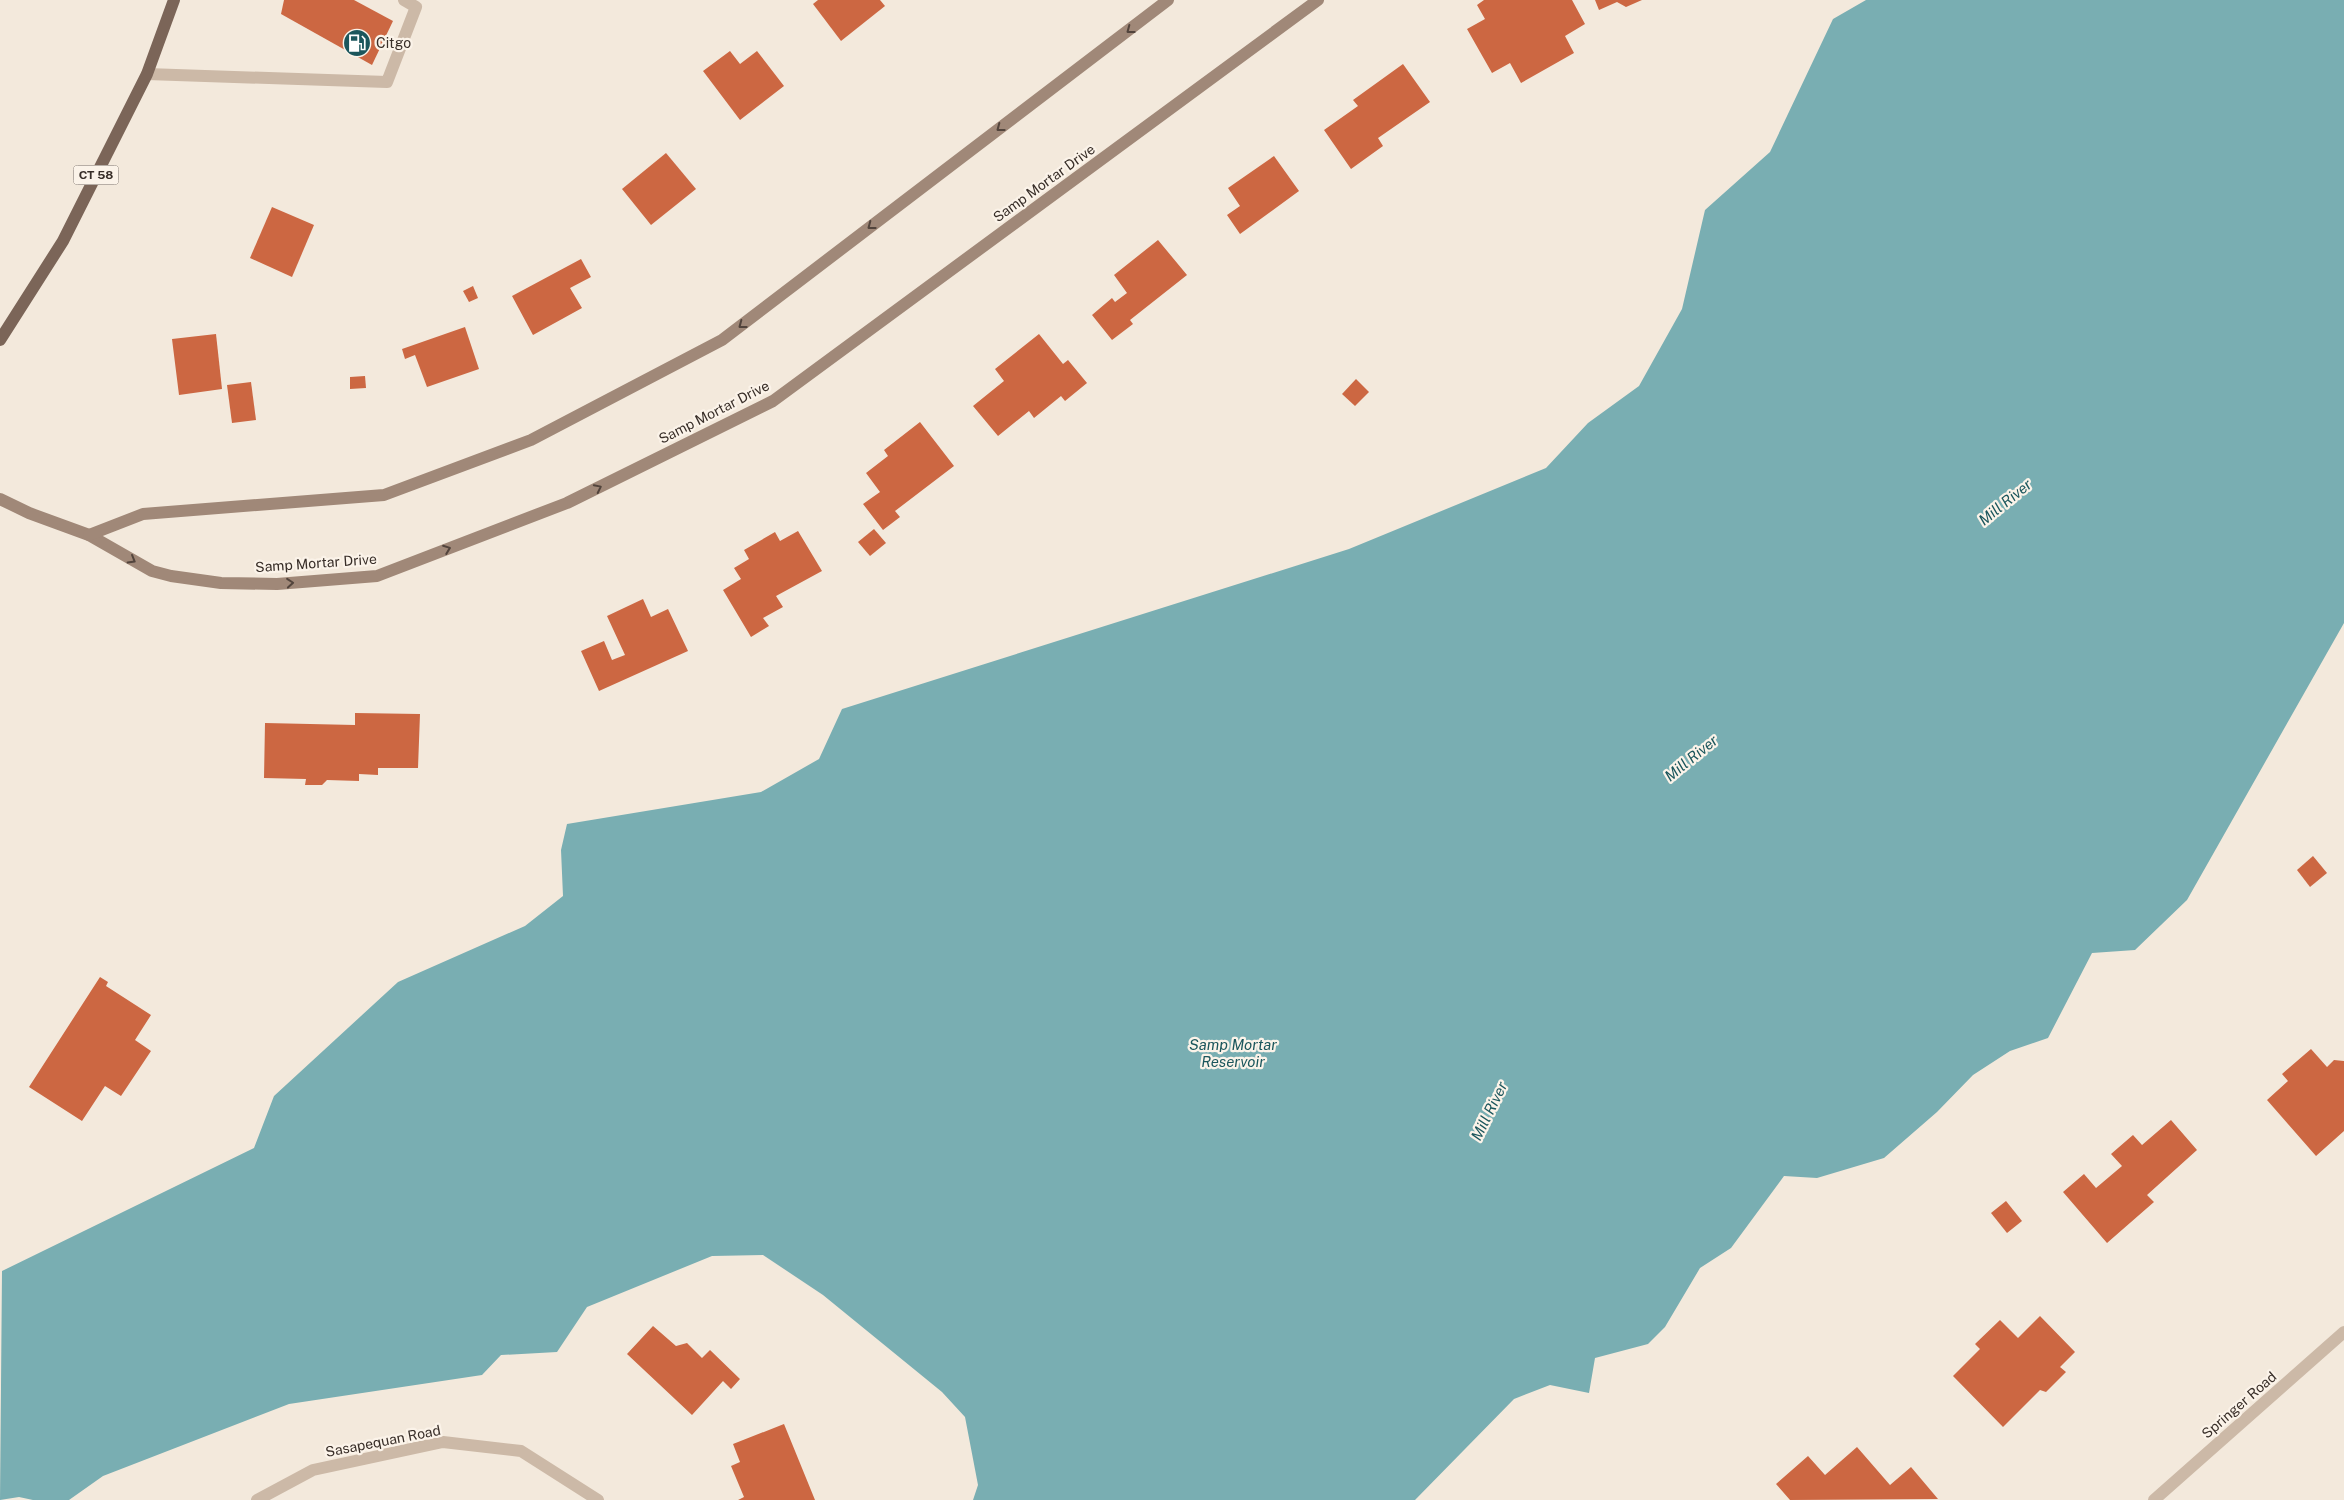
<svg xmlns="http://www.w3.org/2000/svg" width="2344" height="1500" font-family="'Public Sans',sans-serif">
  <style>
    .water { fill: #79aeb2 }
    .building { fill: #cc6742 }
    .lines { fill: none; stroke-linecap: round; stroke-linejoin: round }
    .service { stroke: #ccb9a7; stroke-width: 12 }
    .minor { stroke: #ccb9a7; stroke-width: 12 }
    .secondary { stroke: #a08878; stroke-width: 12 }
    .primary { stroke: #7b6558; stroke-width: 12 }
    .oneway { stroke: #52443c }
    .labels { text-anchor: middle; dominant-baseline: central; stroke-width: 4.5; stroke-linejoin: round; paint-order: stroke }
    .shield { fill: #fbf3e9; stroke: #726962; stroke-width: 1 }
    .shield-label { font-size: 12px; font-weight: bold; fill: #382e28 }
    .poi-label { font-size: 14px; fill: #382e28; stroke: #fbf3e9; text-anchor: start }
    .street-label { font-size: 14px; fill: #382e28; stroke: #fbf3e9 }
    .water-label { font-size: 15px; font-style: italic; fill: #1b565c; stroke: #fbf3e9 }
  </style>
  <rect width="100%" height="100%" fill="#f3e9dc"/>
  <polygon class="water" points="1866,0 2344,0 2344,623 2187,900 2135,950 2092,953 2048,1038 2010,1051 1973,1075 1937,1112 1884,1158 1817,1178 1784,1176 1731,1248 1700,1268 1665,1327 1648,1344 1595,1358 1589,1393 1550,1385 1514,1399 1415,1500 973,1500 978,1485 965,1417 942,1392 823,1295 763,1255 712,1256 587,1307 557,1352 501,1355 482,1375 289,1404 103,1476 69,1500 33,1500 19,1497 0,1500 2,1271 254,1148 274,1096 398,982 525,926 563,896 561,850 567,824 761,792 819,759 842,709 1349,549 1546,468 1588,423 1639,386 1682,309 1705,210 1770,152 1833,19"/>
  <g class="building">
    <polygon points="284,0 354,0 393,21 372,65 281,14"/>
    <polygon points="818,0 880,0 885,6 841,41 813,4"/>
    <polygon points="1484,0 1572,0 1585,24 1565,36 1574,53 1521,83 1510,63 1492,73 1467,29 1485,19 1477,5"/>
    <polygon points="1595,0 1642,0 1626,7 1617,2 1599,10"/>
    <polygon points="730,51 740,64 757,51 784,86 740,120 703,71"/>
    <polygon points="1403,64 1430,102 1378,138 1383,146 1351,169 1324,130 1358,106 1353,100"/>
    <polygon points="666,153 696,189 651,225 622,189"/>
    <polygon points="1274,156 1299,191 1240,234 1227,215 1240,206 1228,188"/>
    <polygon points="272,207 314,225 292,277 250,258"/>
    <polygon points="1158,240 1187,275 1130,320 1133,324 1112,340 1092,315 1112,298 1115,302 1127,293 1114,275"/>
    <polygon points="581,259 591,277 570,288 582,308 533,335 512,296"/>
    <polygon points="473,286 478,298 469,302 463,291"/>
    <polygon points="465,327 479,369 427,387 415,355 405,359 402,349"/>
    <polygon points="216,334 222,389 179,395 172,339"/>
    <polygon points="1039,334 1063,364 1068,360 1087,383 1065,401 1061,396 1034,418 1029,411 998,436 973,406 1004,381 995,369"/>
    <polygon points="365,376 366,388 350,389 350,377"/>
    <polygon points="1356,379 1369,392 1355,406 1342,394"/>
    <polygon points="251,382 256,420 232,423 227,385"/>
    <polygon points="920,422 954,466 895,511 900,517 883,530 863,504 880,492 866,473 888,456 884,450"/>
    <polygon points="874,529 886,543 870,556 858,542"/>
    <polygon points="798,531 822,571 776,596 783,607 763,618 769,626 751,637 723,590 741,579 734,568 749,559 744,550 775,532 780,541"/>
    <polygon points="643,599 651,617 668,609 688,651 599,691 581,651 604,641 612,660 625,655 607,616"/>
    <polygon points="355,713 420,714 418,768 378,768 378,775 359,774 359,781 327,780 322,785 305,785 306,779 264,778 265,723 355,725"/>
    <polygon points="2313,856 2327,873 2310,887 2297,870"/>
    <polygon points="100,977 108,982 106,986 151,1015 135,1040 151,1051 121,1096 105,1086 82,1121 29,1087"/>
    <polygon points="2311,1049 2327,1067 2334,1060 2344,1061 2344,1131 2316,1156 2267,1100 2288,1081 2282,1074"/>
    <polygon points="2171,1120 2197,1150 2147,1195 2154,1202 2107,1243 2063,1192 2084,1174 2096,1188 2122,1166 2111,1154 2133,1135 2142,1145"/>
    <polygon points="2006,1201 2022,1221 2007,1233 1991,1213"/>
    <polygon points="2040,1316 2075,1352 2060,1367 2066,1372 2046,1392 2040,1390 2003,1427 1953,1376 1980,1349 1975,1344 2000,1320 2018,1338"/>
    <polygon points="653,1326 676,1346 687,1343 702,1358 710,1350 740,1379 731,1389 723,1381 692,1415 627,1354"/>
    <polygon points="784,1424 815,1500 738,1500 744,1497 731,1466 740,1462 733,1444"/>
    <polygon points="1857,1447 1890,1485 1911,1467 1938,1499 1790,1500 1776,1484 1808,1456 1825,1475"/>
  </g>
  <g class="lines">
    <polyline class="service" points="147,74 387,82 416,7 404,0"/>
    <g class="minor">
      <polyline points="257,1500 313,1470 443,1442 521,1451 598,1500"/>
      <polyline points="2154,1500 2344,1332"/>
    </g>
    <g class="secondary">
      <polyline points="0,499 29,513 89,535 152,571 171,576 221,583 277,584 377,576 567,503 773,401 1318,0"/>
      <polyline points="89,535 143,514 384,495 531,440 722,340 1168,0"/>
    </g>
    <polyline class="primary" points="0,340 63,241 147,74 174,0"/>
  </g>
  <defs><path id="oneway-chevron" d="M-2-3.5L2.5 0L-2 3.5" fill="none" stroke-width="1.6" stroke-linecap="round" stroke-linejoin="round" transform="scale(1.25)"/></defs>
  <g class="oneway">
    <use href="#oneway-chevron" transform="translate(1130 30) rotate(143)"/>
    <use href="#oneway-chevron" transform="translate(1000 128) rotate(143)"/>
    <use href="#oneway-chevron" transform="translate(871 226) rotate(143)"/>
    <use href="#oneway-chevron" transform="translate(742 325) rotate(143)"/>
    <use href="#oneway-chevron" transform="translate(598 488) rotate(-26)"/>
    <use href="#oneway-chevron" transform="translate(447 549) rotate(-21)"/>
    <use href="#oneway-chevron" transform="translate(132 560) rotate(30)"/>
    <use href="#oneway-chevron" transform="translate(290 583) rotate(-5)"/>
  </g>
  <defs>
    <g id="fuel-disc" transform="scale(1.4375)"><circle r="9.5" fill="#1b565c" stroke="#fbf3e9"/><path d="M-5.5-6h7V0h2V4h1.3V-2.5L3-4.5l.8-.8L6-3V5H2.5V1h-1V6h-7ZM-4.2-4.7v3.2H.2V-4.7Z" fill="#fff"/></g>
  </defs>
  <g fill-rule="evenodd">
    <use href="#fuel-disc" x="357" y="43"/>
  </g>
  <g class="labels">
    <rect class="shield" x="73.5" y="165.5" width="45" height="19" rx="4"/>
    <g class="shield-label">
      <text x="96" y="175">CT 58</text>
    </g>
    <g class="poi-label">
      <text x="376" y="43">Citgo</text>
    </g>
    <g class="street-label">
      <text transform="translate(1044 183) rotate(-36)">Samp Mortar Drive</text>
      <text transform="translate(714 412) rotate(-27)">Samp Mortar Drive</text>
      <text transform="translate(316 563) rotate(-4)">Samp Mortar Drive</text>
      <text transform="translate(2239 1405) rotate(-41)">Springer Road</text>
      <text transform="translate(383 1441) rotate(-11)">Sasapequan Road</text>
    </g>
    <g class="water-label">
      <text transform="translate(2005 502) rotate(-39)">Mill River</text>
      <text transform="translate(1691 758) rotate(-39)">Mill River</text>
      <text x="1233" y="1044">Samp Mortar<tspan x="1233" dy="17">Reservoir</tspan></text>
      <text transform="translate(1489 1111) rotate(-64)">Mill River</text>
    </g>
  </g>
</svg>
